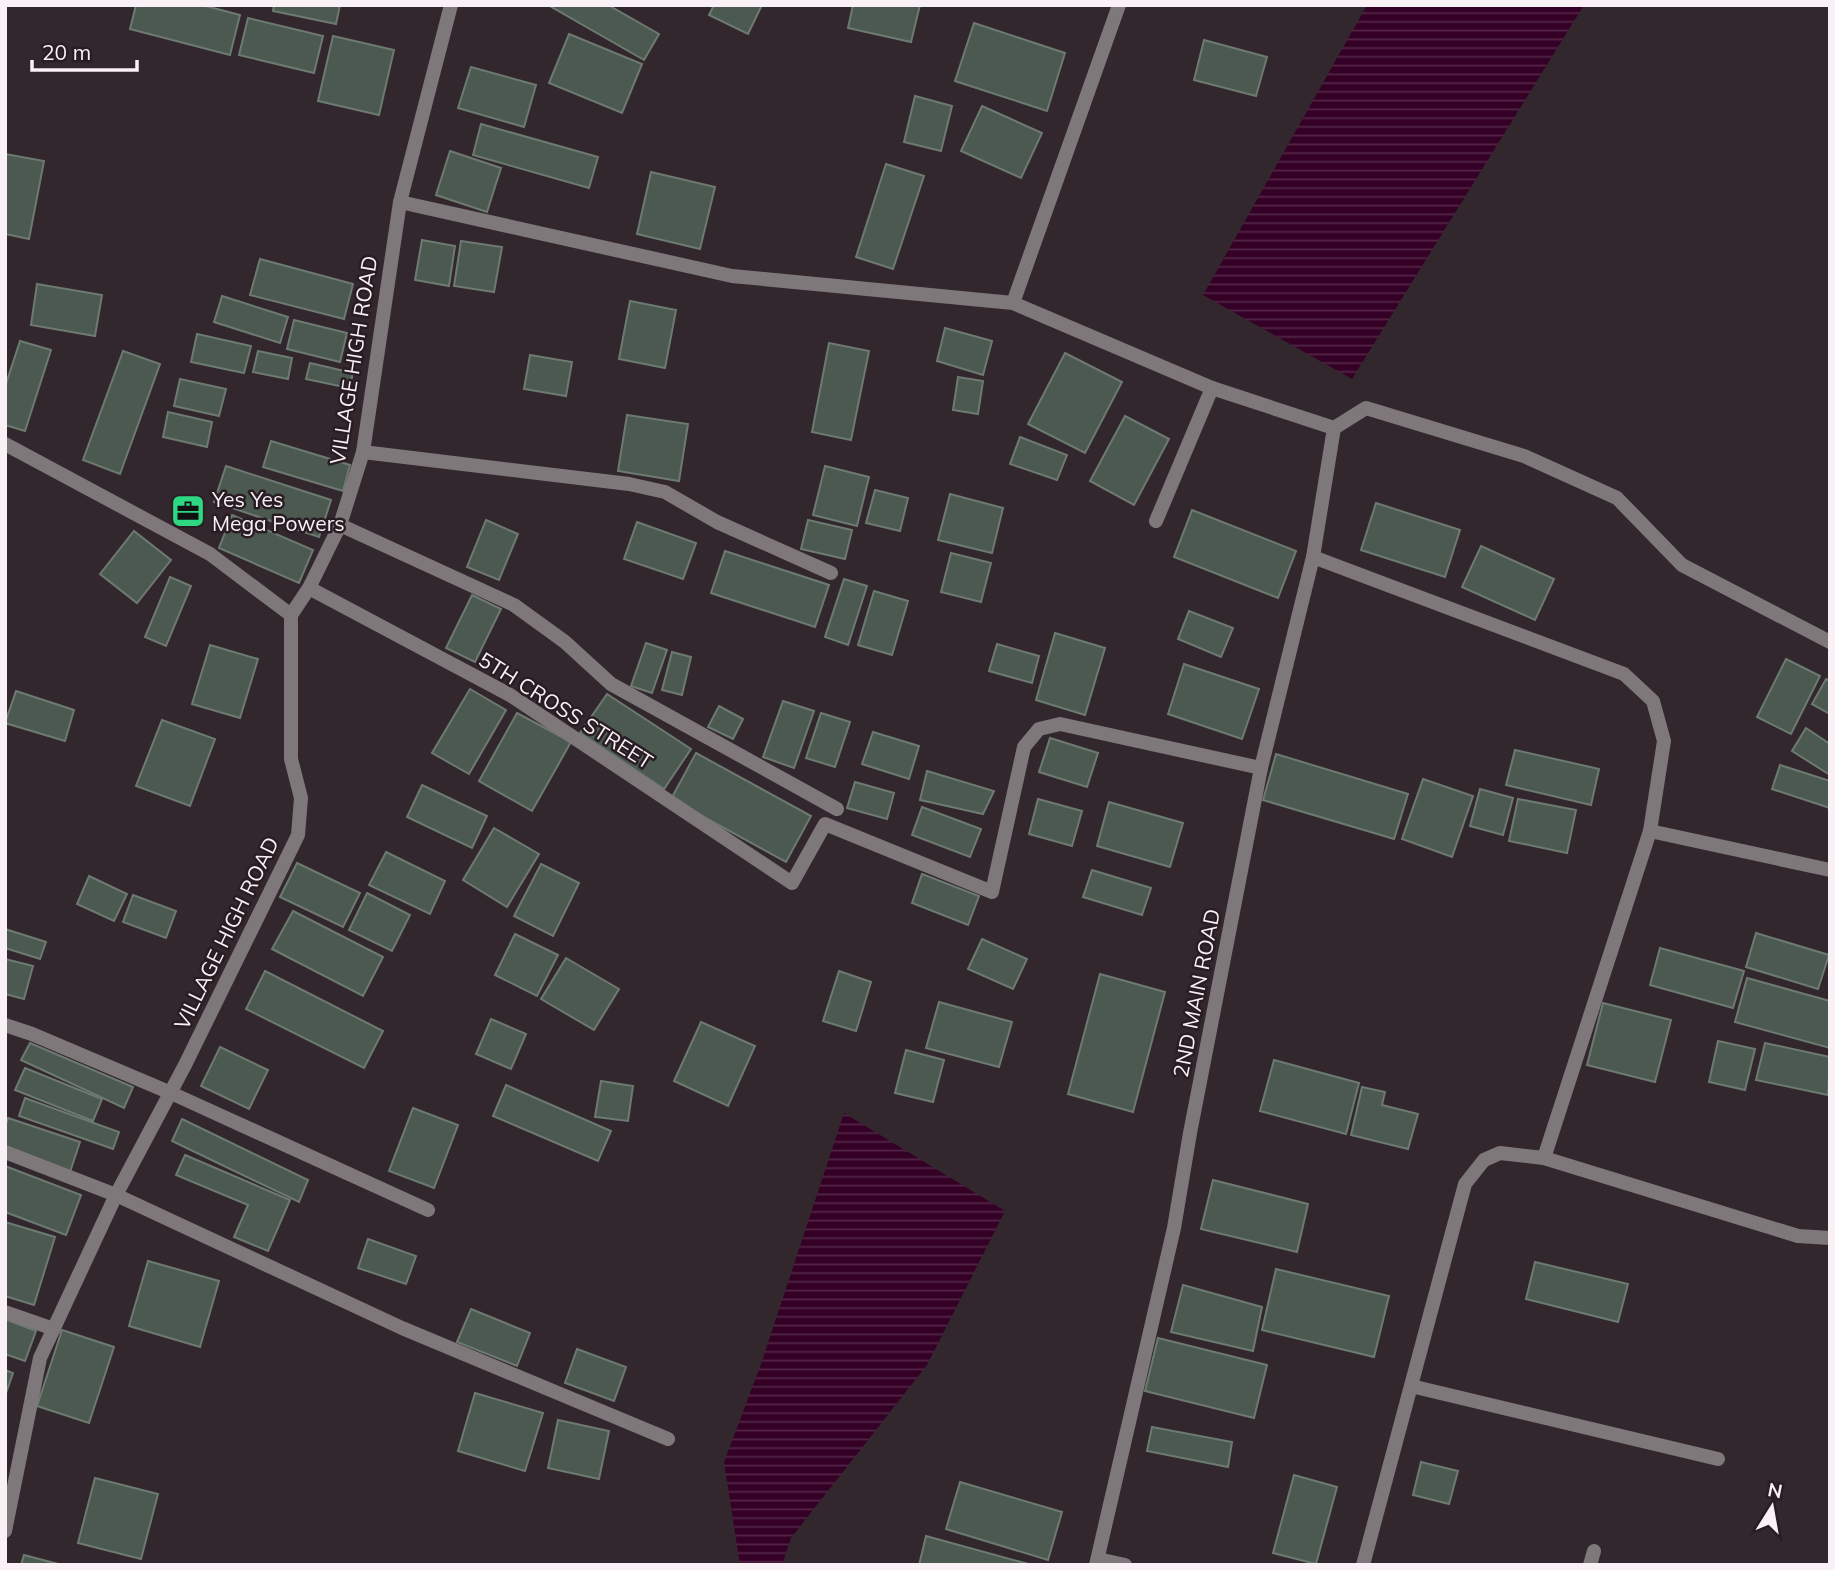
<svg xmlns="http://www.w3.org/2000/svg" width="1835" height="1570" font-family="Mulish,sans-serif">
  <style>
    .water { fill: url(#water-rules) }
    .building { fill: #4c5950; stroke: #6d7a71; stroke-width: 2 }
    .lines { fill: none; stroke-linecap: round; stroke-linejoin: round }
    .minor { stroke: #7e787b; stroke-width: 14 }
    .tertiary { stroke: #7e787b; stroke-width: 14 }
    .labels { text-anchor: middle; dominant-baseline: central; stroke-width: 5; stroke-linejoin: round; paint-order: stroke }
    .street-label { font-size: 21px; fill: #f9f1f5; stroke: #291d24 }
    .poi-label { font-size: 21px; fill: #f9f1f5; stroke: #291d24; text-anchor: start }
  </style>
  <defs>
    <pattern id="water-rules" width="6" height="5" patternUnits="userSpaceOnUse" patternTransform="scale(1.75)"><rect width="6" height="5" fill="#340026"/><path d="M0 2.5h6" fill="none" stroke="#522646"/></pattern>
  </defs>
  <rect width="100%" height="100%" fill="#33272e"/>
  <g class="water">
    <polygon points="1367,5 1584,5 1352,379 1203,295"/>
    <polygon points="844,1113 1005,1211 927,1365 791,1538 782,1565 740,1565 724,1462 761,1364"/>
  </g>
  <g class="building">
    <polygon points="136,5 202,5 240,15 230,55 130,29"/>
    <polygon points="274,5 340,5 336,24 273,11"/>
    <polygon points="548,5 608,5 659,34 644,60"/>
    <polygon points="714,5 762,5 748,34 709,15"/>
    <polygon points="853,5 920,5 911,42 848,28"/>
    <polygon points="248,18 323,36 314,73 239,55"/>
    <polygon points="974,23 1065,53 1047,111 955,81"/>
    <polygon points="569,34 642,64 622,113 549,83"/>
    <polygon points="333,36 394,50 379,115 318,101"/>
    <polygon points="1204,40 1267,57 1256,96 1194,80"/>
    <polygon points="471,67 536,85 524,127 458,108"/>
    <polygon points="915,96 952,106 941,151 904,142"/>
    <polygon points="982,106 1042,133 1021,178 961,151"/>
    <polygon points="481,124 598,157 589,188 473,155"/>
    <polygon points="450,151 501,168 487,212 436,195"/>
    <polygon points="5,154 44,161 29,239 5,234"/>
    <polygon points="886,164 924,176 893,269 856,257"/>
    <polygon points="651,172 715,187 700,249 637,234"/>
    <polygon points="422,240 455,246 449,286 415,280"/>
    <polygon points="461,241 502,247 494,292 454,286"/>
    <polygon points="260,259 353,284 344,319 250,295"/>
    <polygon points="37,284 102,295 95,336 31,325"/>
    <polygon points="222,296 288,317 280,343 214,322"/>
    <polygon points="630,301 676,310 665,368 619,359"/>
    <polygon points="294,320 347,333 340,362 287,349"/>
    <polygon points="945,328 992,341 983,375 937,361"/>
    <polygon points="197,334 251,346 244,373 191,362"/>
    <polygon points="20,341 51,350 25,431 5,425 5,387"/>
    <polygon points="829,343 869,351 851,440 812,432"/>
    <polygon points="123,351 160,364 120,474 83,460"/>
    <polygon points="258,351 292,358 288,379 253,372"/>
    <polygon points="1065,353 1122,382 1085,453 1028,424"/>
    <polygon points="530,355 572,362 566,396 524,389"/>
    <polygon points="310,363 353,373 349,388 306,379"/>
    <polygon points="958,377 983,381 978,414 953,410"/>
    <polygon points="180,379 226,389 219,416 174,406"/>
    <polygon points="168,412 212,422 207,447 163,437"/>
    <polygon points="627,415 688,424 679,481 618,471"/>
    <polygon points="1125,416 1169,439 1134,505 1090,481"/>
    <polygon points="1020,437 1067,455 1057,480 1010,464"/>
    <polygon points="271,441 350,465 343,491 263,467"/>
    <polygon points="226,466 331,500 319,537 214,502"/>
    <polygon points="825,466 869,477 857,526 813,515"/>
    <polygon points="875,490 908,498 900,531 866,523"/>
    <polygon points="950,494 1003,508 992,553 938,540"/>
    <polygon points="1376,503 1460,530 1445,577 1361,550"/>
    <polygon points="1192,510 1296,551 1278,598 1174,557"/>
    <polygon points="232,515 313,550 299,583 219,548"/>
    <polygon points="486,520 518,534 499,580 467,567"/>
    <polygon points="808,520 852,530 845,559 801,549"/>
    <polygon points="637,522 696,543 683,579 624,559"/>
    <polygon points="134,531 171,560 137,603 100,574"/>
    <polygon points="1481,546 1554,579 1535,620 1462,587"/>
    <polygon points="725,551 829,585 815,627 711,593"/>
    <polygon points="951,553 991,563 981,602 941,592"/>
    <polygon points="170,577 191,586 166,646 145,637"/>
    <polygon points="844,579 867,586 848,645 825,637"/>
    <polygon points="874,591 908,601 892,655 858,645"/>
    <polygon points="472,595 501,609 475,662 446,648"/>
    <polygon points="1189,611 1233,628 1221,657 1178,639"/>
    <polygon points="1055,633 1105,648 1085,715 1036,700"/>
    <polygon points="646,643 667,650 652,693 631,686"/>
    <polygon points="997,644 1039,656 1032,683 989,671"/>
    <polygon points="210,645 258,659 240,718 192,704"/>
    <polygon points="672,652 691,657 682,695 662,690"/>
    <polygon points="1786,659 1820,676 1791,734 1757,717"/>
    <polygon points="1184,664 1259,689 1242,739 1168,714"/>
    <polygon points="1826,679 1830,681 1830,714 1812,704"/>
    <polygon points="470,689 506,710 469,774 432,753"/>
    <polygon points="16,691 74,710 65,741 5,723"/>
    <polygon points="607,694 691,749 664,789 580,733"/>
    <polygon points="783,701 814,711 794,768 763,757"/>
    <polygon points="719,706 743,719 733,739 708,727"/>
    <polygon points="517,713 571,742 532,811 479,781"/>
    <polygon points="821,713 850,722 835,767 806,758"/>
    <polygon points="162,720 215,739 190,806 136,786"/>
    <polygon points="1806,728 1830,744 1830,775 1792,751"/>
    <polygon points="873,732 919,746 909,779 862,764"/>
    <polygon points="1050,738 1098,753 1087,787 1039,772"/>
    <polygon points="1515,750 1599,769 1591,805 1506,785"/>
    <polygon points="696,753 811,816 786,862 671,799"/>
    <polygon points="1276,754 1408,794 1394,839 1263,800"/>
    <polygon points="1780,765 1830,781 1830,808 1772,789"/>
    <polygon points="927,771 994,791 983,814 920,800"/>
    <polygon points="1423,779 1473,796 1452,857 1402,839"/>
    <polygon points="855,782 894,793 887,819 847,808"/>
    <polygon points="422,785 487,816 472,848 407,817"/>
    <polygon points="1480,789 1513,798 1503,835 1470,826"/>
    <polygon points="1038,799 1082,811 1072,846 1029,834"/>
    <polygon points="1518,799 1576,810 1567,853 1509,841"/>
    <polygon points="1109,802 1183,823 1170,867 1097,846"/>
    <polygon points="922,807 981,829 970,857 912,835"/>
    <polygon points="494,828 539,854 507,907 463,880"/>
    <polygon points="386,852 445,881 430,914 369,885"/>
    <polygon points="297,863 360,893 343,927 280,897"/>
    <polygon points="541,864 579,883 553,936 514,916"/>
    <polygon points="1092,870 1151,888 1142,915 1083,897"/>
    <polygon points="922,874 979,896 968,925 912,903"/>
    <polygon points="89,876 127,894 114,921 77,904"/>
    <polygon points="367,893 410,915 392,951 349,930"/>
    <polygon points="133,895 176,911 166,938 123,922"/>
    <polygon points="293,911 383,957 363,996 272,949"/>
    <polygon points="5,929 46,942 40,959 5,948"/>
    <polygon points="1756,933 1829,955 1818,989 1746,967"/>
    <polygon points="515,934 558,955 537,996 495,975"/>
    <polygon points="982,939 1027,959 1013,989 968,969"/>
    <polygon points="1660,948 1744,971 1733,1008 1650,985"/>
    <polygon points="566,958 619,989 594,1030 541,999"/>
    <polygon points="5,959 33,966 24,999 5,994"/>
    <polygon points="265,971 383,1031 364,1068 246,1009"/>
    <polygon points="839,971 871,982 856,1031 823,1021"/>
    <polygon points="1100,974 1165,992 1133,1112 1068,1094"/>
    <polygon points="1747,978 1830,1001 1830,1048 1735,1022"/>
    <polygon points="939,1002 1012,1022 999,1067 926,1048"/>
    <polygon points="1603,1003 1671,1020 1655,1082 1587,1065"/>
    <polygon points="491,1019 526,1034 511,1069 476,1054"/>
    <polygon points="701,1022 755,1046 728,1106 674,1081"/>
    <polygon points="1718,1041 1755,1049 1745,1090 1709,1082"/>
    <polygon points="30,1043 133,1087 124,1108 21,1060"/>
    <polygon points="1765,1043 1830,1057 1828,1095 1756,1080"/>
    <polygon points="220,1047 268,1070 249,1109 201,1086"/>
    <polygon points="906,1050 944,1060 933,1102 895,1093"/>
    <polygon points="1274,1060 1359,1083 1346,1134 1260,1111"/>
    <polygon points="25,1068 102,1099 93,1121 15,1090"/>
    <polygon points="601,1081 633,1086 628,1121 595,1117"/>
    <polygon points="506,1085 611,1131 598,1161 493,1116"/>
    <polygon points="1362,1087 1385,1092 1382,1105 1418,1114 1408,1149 1351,1135"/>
    <polygon points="25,1098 119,1132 113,1149 19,1116"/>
    <polygon points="413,1108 458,1125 434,1188 389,1171"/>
    <polygon points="8,1118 80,1142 70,1172 5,1150 5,1127"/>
    <polygon points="182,1119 308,1180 299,1202 172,1141"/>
    <polygon points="185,1155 290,1200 268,1251 234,1237 248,1205 176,1175"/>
    <polygon points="5,1166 81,1195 66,1235 5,1212"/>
    <polygon points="1213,1180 1308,1204 1297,1252 1201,1229"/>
    <polygon points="5,1222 55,1237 34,1305 5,1296"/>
    <polygon points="368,1239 416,1256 406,1284 358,1268"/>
    <polygon points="148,1261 219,1281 200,1347 129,1326"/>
    <polygon points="1535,1262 1628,1284 1618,1322 1526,1299"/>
    <polygon points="1276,1269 1389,1296 1374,1357 1262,1330"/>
    <polygon points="1183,1285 1262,1307 1253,1351 1171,1332"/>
    <polygon points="471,1309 530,1333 517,1366 457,1342"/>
    <polygon points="5,1319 36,1331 25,1361 5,1354"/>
    <polygon points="62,1330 114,1347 89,1423 37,1406"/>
    <polygon points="1158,1338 1267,1365 1254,1418 1145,1391"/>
    <polygon points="577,1349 626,1367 614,1401 565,1383"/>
    <polygon points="5,1370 13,1373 5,1396"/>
    <polygon points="475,1393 543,1413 525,1471 458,1451"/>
    <polygon points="558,1420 609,1431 599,1479 548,1468"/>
    <polygon points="1152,1427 1232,1442 1228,1467 1147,1451"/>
    <polygon points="1421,1462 1458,1471 1449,1504 1413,1495"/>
    <polygon points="1294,1475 1337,1487 1316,1564 1273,1553"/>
    <polygon points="95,1478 158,1494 141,1559 78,1543"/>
    <polygon points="960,1482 1062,1512 1048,1560 946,1529"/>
    <polygon points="926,1536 1032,1565 919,1565"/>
    <polygon points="24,1555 62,1565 21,1565"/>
  </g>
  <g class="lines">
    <g class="minor">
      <polyline points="400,202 732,276 1013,303 1212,388 1334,428 1366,408 1524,456 1617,498 1682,565 1830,642"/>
      <polyline points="1013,303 1119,5"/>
      <polyline points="5,444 210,554 291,615"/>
      <polyline points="363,452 629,484 665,492 717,522 831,573"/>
      <polyline points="1156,521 1212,388"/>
      <polyline points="340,525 514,605 565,642 611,684 837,809"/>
      <polyline points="1313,557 1624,674 1653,701 1664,741 1650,831 1544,1158"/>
      <polyline points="309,588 510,695 792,883 825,824 992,892 1024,747 1039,729 1060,724 1261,768"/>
      <polyline points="1650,831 1830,870"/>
      <polyline points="5,1025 32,1034 171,1093 428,1210"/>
      <polyline points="5,1152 116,1195 402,1328 668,1439"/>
      <polyline points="5,1312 54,1329"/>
      <polyline points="1411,1386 1718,1459"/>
      <polyline points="1098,1559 1125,1565"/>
      <polyline points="1096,1565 1174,1228 1190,1133 1261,768 1313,557 1334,428"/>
      <polyline points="1363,1565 1465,1184 1484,1160 1500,1153 1544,1158 1798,1236 1830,1238"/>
      <polyline points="1590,1565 1594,1551"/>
    </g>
    <polyline class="tertiary" points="5,1531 40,1358 116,1195 185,1065 298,835 301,798 291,759 291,615 309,588 340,525 363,452 400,202 451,5"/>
  </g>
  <defs>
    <g id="office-square" transform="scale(1.75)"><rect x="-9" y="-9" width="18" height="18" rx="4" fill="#2ed883" stroke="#291d24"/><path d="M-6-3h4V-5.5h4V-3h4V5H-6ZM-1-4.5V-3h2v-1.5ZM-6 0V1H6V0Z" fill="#111"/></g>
  </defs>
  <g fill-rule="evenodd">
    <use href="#office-square" x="188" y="511"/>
  </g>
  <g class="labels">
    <g class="street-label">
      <text transform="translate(353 360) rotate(-81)">VILLAGE HIGH ROAD</text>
      <text transform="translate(566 710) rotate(32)">5TH CROSS STREET</text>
      <text transform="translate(226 933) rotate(-64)">VILLAGE HIGH ROAD</text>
      <text transform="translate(1196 993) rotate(-79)">2ND MAIN ROAD</text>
    </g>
    <g class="poi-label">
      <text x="212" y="499">Yes Yes<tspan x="212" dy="24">Mega Powers</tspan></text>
    </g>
  </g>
  <rect width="1835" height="1570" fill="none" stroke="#f9f1f5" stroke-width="14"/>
  <g transform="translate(1772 1507) rotate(11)" stroke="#291d24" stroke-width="5" paint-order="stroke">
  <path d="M0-5L12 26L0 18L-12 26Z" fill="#f9f1f5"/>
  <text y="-10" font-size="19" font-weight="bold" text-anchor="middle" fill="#f9f1f5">N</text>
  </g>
  <path d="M32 60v10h105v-10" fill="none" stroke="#f9f1f5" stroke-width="3.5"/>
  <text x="42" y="60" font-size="21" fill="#f9f1f5" stroke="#291d24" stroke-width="5" paint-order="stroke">20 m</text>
</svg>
